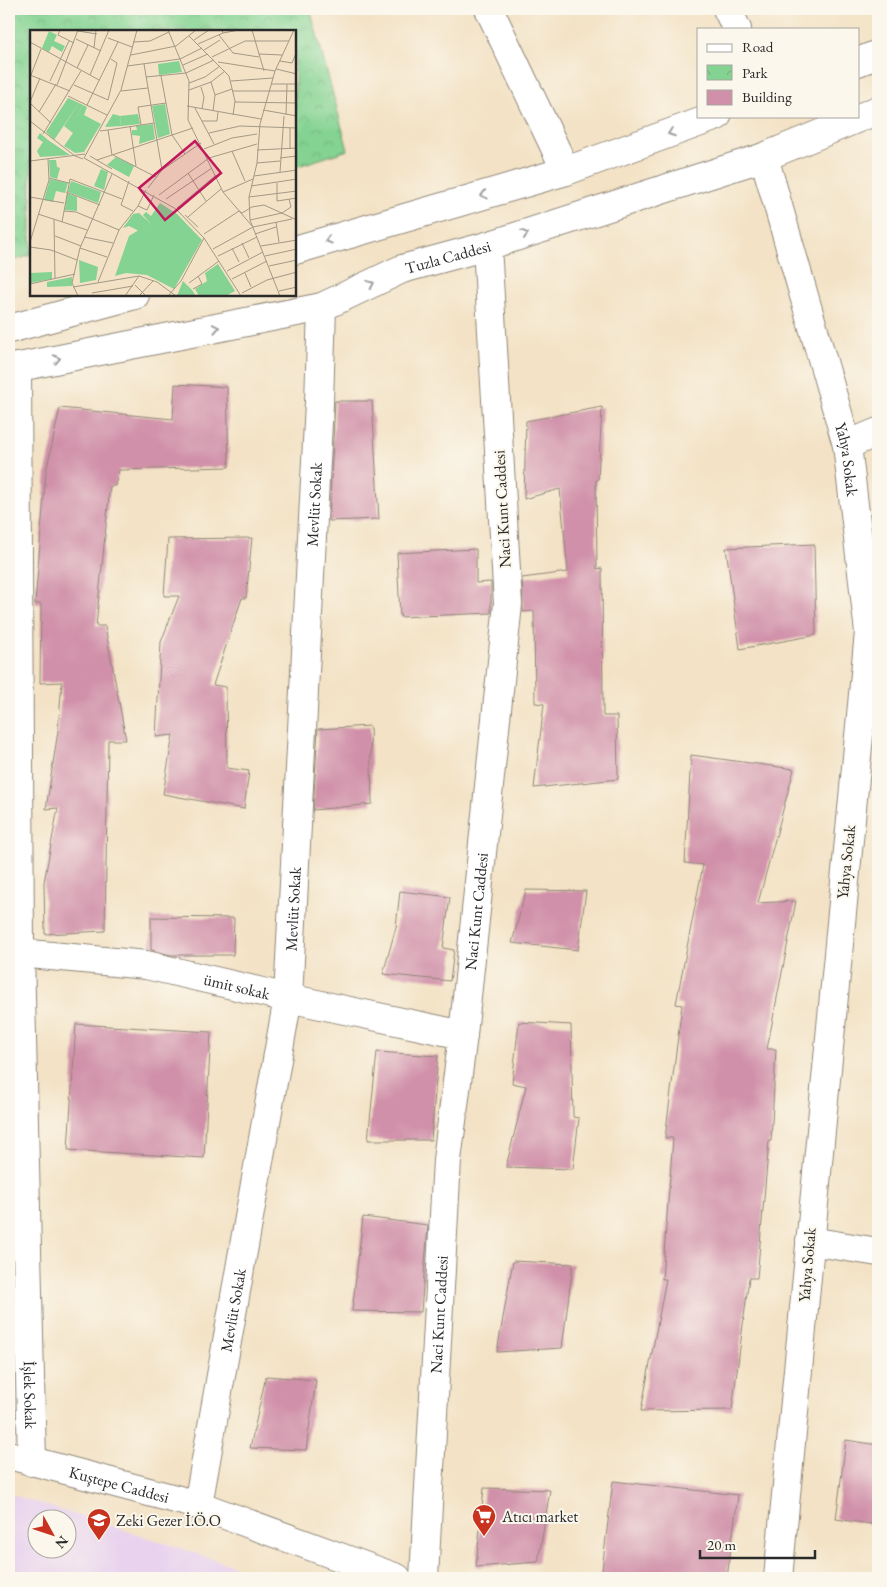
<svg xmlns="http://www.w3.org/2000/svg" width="887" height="1587" font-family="'EB Garamond',serif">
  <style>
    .built { fill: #e8d2ee; fill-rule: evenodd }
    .park { fill: url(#park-crowns); stroke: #587f5e }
    .building { fill: #d090a9 }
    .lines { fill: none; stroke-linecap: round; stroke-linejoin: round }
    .minor-casing { stroke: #8f8678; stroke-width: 30 }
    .tertiary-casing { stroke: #8f8678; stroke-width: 30 }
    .primary-casing { stroke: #8f8678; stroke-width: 30 }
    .minor { stroke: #fff; stroke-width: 28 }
    .tertiary { stroke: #fff; stroke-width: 28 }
    .primary { stroke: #fff; stroke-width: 28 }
    .oneway { stroke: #a0a0a0 }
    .labels { text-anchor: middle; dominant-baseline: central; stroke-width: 4; stroke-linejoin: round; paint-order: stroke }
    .street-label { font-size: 16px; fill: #2b2b2b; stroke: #fbf7ec }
    .poi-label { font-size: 16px; fill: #2b2b2b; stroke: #fbf7ec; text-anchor: start }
    .inset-road { fill: none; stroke: #a39987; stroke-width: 1 }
    .view { fill: #c2185b; fill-opacity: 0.15; stroke: #c2185b; stroke-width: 2.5 }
    .inset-edge { fill: none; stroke: #2b2b2b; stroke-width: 2.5 }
  </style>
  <defs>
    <pattern id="park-crowns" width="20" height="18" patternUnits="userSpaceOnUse" patternTransform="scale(1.25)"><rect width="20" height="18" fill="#84d392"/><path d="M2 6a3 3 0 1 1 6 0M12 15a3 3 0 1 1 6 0" fill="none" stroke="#72b57e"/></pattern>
  </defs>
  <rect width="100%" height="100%" fill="#fbf7ec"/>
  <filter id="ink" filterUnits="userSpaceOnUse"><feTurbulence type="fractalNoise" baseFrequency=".02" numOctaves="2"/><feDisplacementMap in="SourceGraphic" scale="10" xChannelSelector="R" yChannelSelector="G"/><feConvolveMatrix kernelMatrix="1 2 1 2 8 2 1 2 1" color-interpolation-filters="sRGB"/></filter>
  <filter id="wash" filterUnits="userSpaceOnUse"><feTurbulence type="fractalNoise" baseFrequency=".0096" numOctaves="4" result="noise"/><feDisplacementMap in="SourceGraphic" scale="20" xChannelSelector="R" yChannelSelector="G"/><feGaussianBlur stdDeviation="1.12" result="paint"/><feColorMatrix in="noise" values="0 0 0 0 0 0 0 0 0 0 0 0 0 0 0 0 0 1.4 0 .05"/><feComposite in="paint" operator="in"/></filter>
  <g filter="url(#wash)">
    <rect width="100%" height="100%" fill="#f3e2c5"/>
    <path class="built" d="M9 1494 134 1533 271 1578H9ZM38 1520H68V1550H38Z"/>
    <polygon class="park" points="9,9 310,9 348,150 295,167 295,31 31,31 31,255 9,262"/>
    <g id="blocks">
      <g class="building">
        <polygon points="175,384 227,387 229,467 119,470 115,486 110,486 96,626 105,626 126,740 108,740 105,931 45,934 44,882 58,808 46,809 58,731 62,682 40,683 41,604 35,604 46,472 60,408 173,419"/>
        <polygon points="335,401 372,401 379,519 329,521"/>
        <polygon points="602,407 598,479 596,480 597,569 602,568 603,716 617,716 618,779 534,788 544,704 535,703 534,611 523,612 522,578 568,572 560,489 524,499 526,421"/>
        <polygon points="252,538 246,598 242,598 213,685 226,687 227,768 249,771 244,809 163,794 173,735 156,737 161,642 179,596 164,596 168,539"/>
        <polygon points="814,544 816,635 740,649 726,548"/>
        <polygon points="476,549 476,583 491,582 491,613 400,617 397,553"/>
        <polygon points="370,726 372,804 313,810 318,729"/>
        <polygon points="691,755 794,769 758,903 796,901 767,1049 776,1049 771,1141 769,1141 757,1278 749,1278 732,1410 641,1411 666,1279 662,1279 673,1138 665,1138 682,1005 676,1004 703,865 685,863"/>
        <polygon points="526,890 586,891 578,950 512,943"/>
        <polygon points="400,891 450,897 443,948 454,950 450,981 383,974 396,927"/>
        <polygon points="151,917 234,918 233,955 171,955 151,950"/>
        <polygon points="519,1022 571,1025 573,1117 579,1118 573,1169 506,1167 526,1086 512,1083"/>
        <polygon points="76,1024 211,1032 204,1158 68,1150"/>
        <polygon points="377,1052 438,1056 431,1140 368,1140"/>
        <polygon points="363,1217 428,1225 421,1312 352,1311"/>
        <polygon points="513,1261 573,1264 562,1348 497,1352"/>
        <polygon points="266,1376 316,1380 306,1450 250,1448"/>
        <polygon points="846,1440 878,1445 878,1525 836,1519"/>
        <polygon points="613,1481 738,1495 727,1578 601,1578"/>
        <polygon points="484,1488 550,1490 538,1562 476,1567"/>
      </g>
    </g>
  </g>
  <g filter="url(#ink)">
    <use href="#blocks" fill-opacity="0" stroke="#8f8678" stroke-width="1"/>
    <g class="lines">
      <g class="minor-casing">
        <g id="minor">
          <polyline points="489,9 566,171"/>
          <polyline points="727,9 737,29"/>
          <path id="s1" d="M764 157 847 445 869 632 778 1578"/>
          <path id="s2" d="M17 367 20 953 32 1462"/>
          <polyline points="847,445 878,432"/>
          <path id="s3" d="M9 952 146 965 288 998 463 1035"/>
          <polyline points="810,1241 878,1252"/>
          <path id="s4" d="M198 1505 288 998 319 403 322 307"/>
          <path id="s5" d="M424 1578 447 1160 463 1035 508 604 487 246"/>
        </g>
      </g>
      <g class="tertiary-casing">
        <g id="tertiary">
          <path id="s6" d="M9 1455 198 1505 397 1578"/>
        </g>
      </g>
      <g class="primary-casing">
        <g id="primary">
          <polyline points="858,62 878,54"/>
          <polyline points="295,250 566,171 717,116"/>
          <polyline points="9,329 135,295"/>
          <path id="s7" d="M9 369 322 307 402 269 487 246 764 157 878 110"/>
        </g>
      </g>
      <use href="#minor" class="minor"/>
      <use href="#tertiary" class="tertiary"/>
      <use href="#primary" class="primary"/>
    </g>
    <defs><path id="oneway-chevron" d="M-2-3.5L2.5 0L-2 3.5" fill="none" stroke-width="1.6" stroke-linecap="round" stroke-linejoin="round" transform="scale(1.25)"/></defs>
    <g class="oneway">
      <use href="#oneway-chevron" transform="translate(671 133) rotate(160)"/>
      <use href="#oneway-chevron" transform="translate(484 195) rotate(164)"/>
      <use href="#oneway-chevron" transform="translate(525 234) rotate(-17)"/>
      <use href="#oneway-chevron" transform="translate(328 240) rotate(164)"/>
      <use href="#oneway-chevron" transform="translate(371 284) rotate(-25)"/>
      <use href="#oneway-chevron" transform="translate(216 328) rotate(-11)"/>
      <use href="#oneway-chevron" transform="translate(57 359) rotate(-11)"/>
    </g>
  </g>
  <defs>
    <g id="supermarket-pin" transform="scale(1.25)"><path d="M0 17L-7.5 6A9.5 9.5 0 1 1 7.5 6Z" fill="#c8321e" stroke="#fbf7ec"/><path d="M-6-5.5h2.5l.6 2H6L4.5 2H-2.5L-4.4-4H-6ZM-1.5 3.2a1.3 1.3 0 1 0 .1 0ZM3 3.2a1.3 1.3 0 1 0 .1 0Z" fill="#fff"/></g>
    <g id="school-pin" transform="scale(1.25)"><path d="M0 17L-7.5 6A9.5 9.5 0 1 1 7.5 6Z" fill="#c8321e" stroke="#fbf7ec"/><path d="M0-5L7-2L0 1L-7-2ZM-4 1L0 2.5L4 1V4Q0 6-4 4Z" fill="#fff"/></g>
  </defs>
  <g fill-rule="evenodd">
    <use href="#supermarket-pin" x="484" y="1516"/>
    <use href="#school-pin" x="99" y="1520"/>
  </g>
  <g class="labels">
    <g class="street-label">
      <text stroke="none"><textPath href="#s7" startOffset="455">Tuzla Caddesi</textPath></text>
      <text stroke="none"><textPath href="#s1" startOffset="314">Yahya Sokak</textPath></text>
      <text stroke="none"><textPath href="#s4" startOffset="1009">Mevlüt Sokak</textPath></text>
      <text transform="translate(502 509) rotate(-93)">Naci Kunt Caddesi</text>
      <text transform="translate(846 862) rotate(-84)">Yahya Sokak</text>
      <text stroke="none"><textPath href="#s4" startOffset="604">Mevlüt Sokak</textPath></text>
      <text stroke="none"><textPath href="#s5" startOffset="669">Naci Kunt Caddesi</textPath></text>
      <text stroke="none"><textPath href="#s3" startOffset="231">ümit sokak</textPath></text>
      <text transform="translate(807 1265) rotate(-85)">Yahya Sokak</text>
      <text stroke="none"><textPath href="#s4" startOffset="198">Mevlüt Sokak</textPath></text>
      <text stroke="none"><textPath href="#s5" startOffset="264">Naci Kunt Caddesi</textPath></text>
      <text stroke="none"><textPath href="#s2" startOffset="1028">İşlek Sokak</textPath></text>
      <text stroke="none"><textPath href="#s6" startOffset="114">Kuştepe Caddesi</textPath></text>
    </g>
    <g class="poi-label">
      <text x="502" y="1516">Atıcı market</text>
      <text x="116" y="1520">Zeki Gezer İ.Ö.O</text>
    </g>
  </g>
  <g transform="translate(30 30)">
    <rect width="266" height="266" fill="#f3e2c5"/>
    <path d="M19 1 27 5 24 11 35 16 32 22 22 16 19 22 12 18ZM149 31 152 42 129 45 128 34ZM38 68 49 73 24 110 16 102ZM53 75 57 77 54 85 71 94 54 122 45 123 39 119 49 100 47 86ZM108 84 110 94 91 96 90 86ZM123 94 125 109 109 114 110 106 102 105V100H107L106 96ZM10 103 18 110 40 125 10 127 7 121 13 112 7 108ZM86 127 104 136 99 147 77 135ZM71 139 78 142 74 160 64 156ZM20 149 38 153 35 163 26 161 23 172 14 170ZM37 163 47 167V181L35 180ZM109 183 120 193 109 201 99 196 93 198 103 184ZM49 230 68 237 66 250 50 253ZM188 234 205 261 196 266H169L165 259 177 251 175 243ZM22 242V249L0 253V243ZM42 247V256L17 257V252Z" fill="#84d392"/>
    <path d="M135 74 140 104 128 108 122 76ZM41 151 71 162 68 173 38 162ZM130 173 147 184 172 210 144 259 117 245 96 243 85 246 99 206 120 193 113 185 116 182 121 186ZM153 251 162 260 166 266H147Z" fill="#84d392"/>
    <path d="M49 73 53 75 47 86 53 90 50 94 54 97 39 119 34 116 43 103 34 96ZM83 84 90 86 91 96 75 97ZM19 130H26L27 137 30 138 27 149 20 147Z" fill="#84d392"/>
    <path class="inset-road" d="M30 0 28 5 44 13M107 0 91 60 54 128 146 179 174 208 211 266M138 0 159 51 158 90 193 162 222 196M192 0 193 3 209 0M222 0 234 41M48 1 67 4M189 5 203 23 229 27M159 6 199 46 205 71 203 85M78 8 102 17M46 9 71 21M164 10 179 0M0 12 69 50M103 12 120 11 139 2M168 14 193 3M64 18 66 0M174 20 190 10M229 24 252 25M101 25 146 16 166 0M182 27 215 11H259M250 31 262 33 267 21M188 32 245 41M114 34 132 140M153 35 178 24M97 36 150 29 172 18M47 38 58 15M246 39 267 44M0 45 40 61M1 45 11 19M60 45 79 0M131 46 142 105 155 124M116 47 156 43 184 30M20 51 39 11M201 51 243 48M181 52 185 65 183 81M159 53 175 47 190 36M241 54H267M27 55 48 0M44 55 78 70 87 33 81 29M171 57 174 67 172 79M159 60 181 52 195 41M91 61 118 58M203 61H267M185 65 202 59M38 66 77 85M0 72 10 48M205 72 267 73M0 73 21 93M57 75 88 12M157 76 231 89M165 78 184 114M233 80 267 86M9 82 26 54M256 85 257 54M0 91 45 126 53 129M172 91H187L188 82M111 95 108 77 136 73M100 96 106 136M78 100 124 93M70 101 78 100 82 125M179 103 210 96 267 98M13 104 51 41M174 119 202 108 227 104M260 119V98M227 120 267 118M202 121 215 151M83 125 126 147M60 126 82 139M250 128 267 126M67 130 163 98M0 131 55 124M227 133 250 131M250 142 254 86M158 143 176 171M224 146 267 140M19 148 39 153M99 151 91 175 103 181M247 153V171L267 168M221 156 267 149M118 158 132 140 171 113M36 162 70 175M193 162 223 149M129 165 179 128 227 114M0 167 34 173M219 167 267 161M136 169 182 138M108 176 117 180 124 165M147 178 186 145M34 181 46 182 89 200M8 184 57 200M155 185 168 197M158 187 191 159M24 189 25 249M220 190 252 183 261 177 259 169M32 192 40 149 92 169M246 192 249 212M174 204 209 181 212 183 222 177 234 175 267 190M225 204 246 197M25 206 51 216M54 207 83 213M0 212 19 150 18 129M212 213 219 228M231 216 267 210M0 217 21 220 47 230M50 218 77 227M202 218 209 232M183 219 223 197 262 189M188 226 227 207M235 226 267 219M239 236 267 230M197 241 233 222M215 243 221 257M202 249 237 231M68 252 89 200 108 176 116 160M159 253 189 231M0 254 45 244M105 255 116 266M43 257 109 246 127 252 146 266M163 259 172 254 168 246M249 261 267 257M62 263 103 256M212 263 237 250 267 242M48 266 42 253 50 218 82 144M95 266 109 246M109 266 123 251M138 266 151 251 174 208M250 266 220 190 219 167 227 133 230 94 245 41 264 0"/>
    <path class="view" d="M165 111 191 143 135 190 109 158Z"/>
    <rect width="266" height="266" class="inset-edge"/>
  </g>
  <rect width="887" height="1587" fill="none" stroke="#fbf7ec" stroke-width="30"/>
  <rect x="697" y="28" width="162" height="90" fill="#fbf7ec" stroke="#a8a59f"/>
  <rect x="707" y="44" width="25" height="8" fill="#ffffff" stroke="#a8a59f"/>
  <text x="742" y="52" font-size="15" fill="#2b2b2b">Road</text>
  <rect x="707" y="65" width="25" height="15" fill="url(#park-crowns)" stroke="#a8a59f"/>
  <text x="742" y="78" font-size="15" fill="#2b2b2b">Park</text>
  <rect x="707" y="90" width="25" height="15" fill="#d090a9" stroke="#a8a59f"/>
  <text x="742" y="102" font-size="15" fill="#2b2b2b">Building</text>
  <g transform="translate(52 1534) rotate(130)"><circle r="24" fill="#fbf7ec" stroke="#a8a59f"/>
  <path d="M0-4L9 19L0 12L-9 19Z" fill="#c8321e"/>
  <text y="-8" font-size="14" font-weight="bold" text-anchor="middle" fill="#2b2b2b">N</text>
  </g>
  <path d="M700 1550v8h115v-8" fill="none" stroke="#2b2b2b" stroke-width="2.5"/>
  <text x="707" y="1550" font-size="15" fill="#2b2b2b" stroke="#fbf7ec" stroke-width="4" paint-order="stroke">20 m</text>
</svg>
